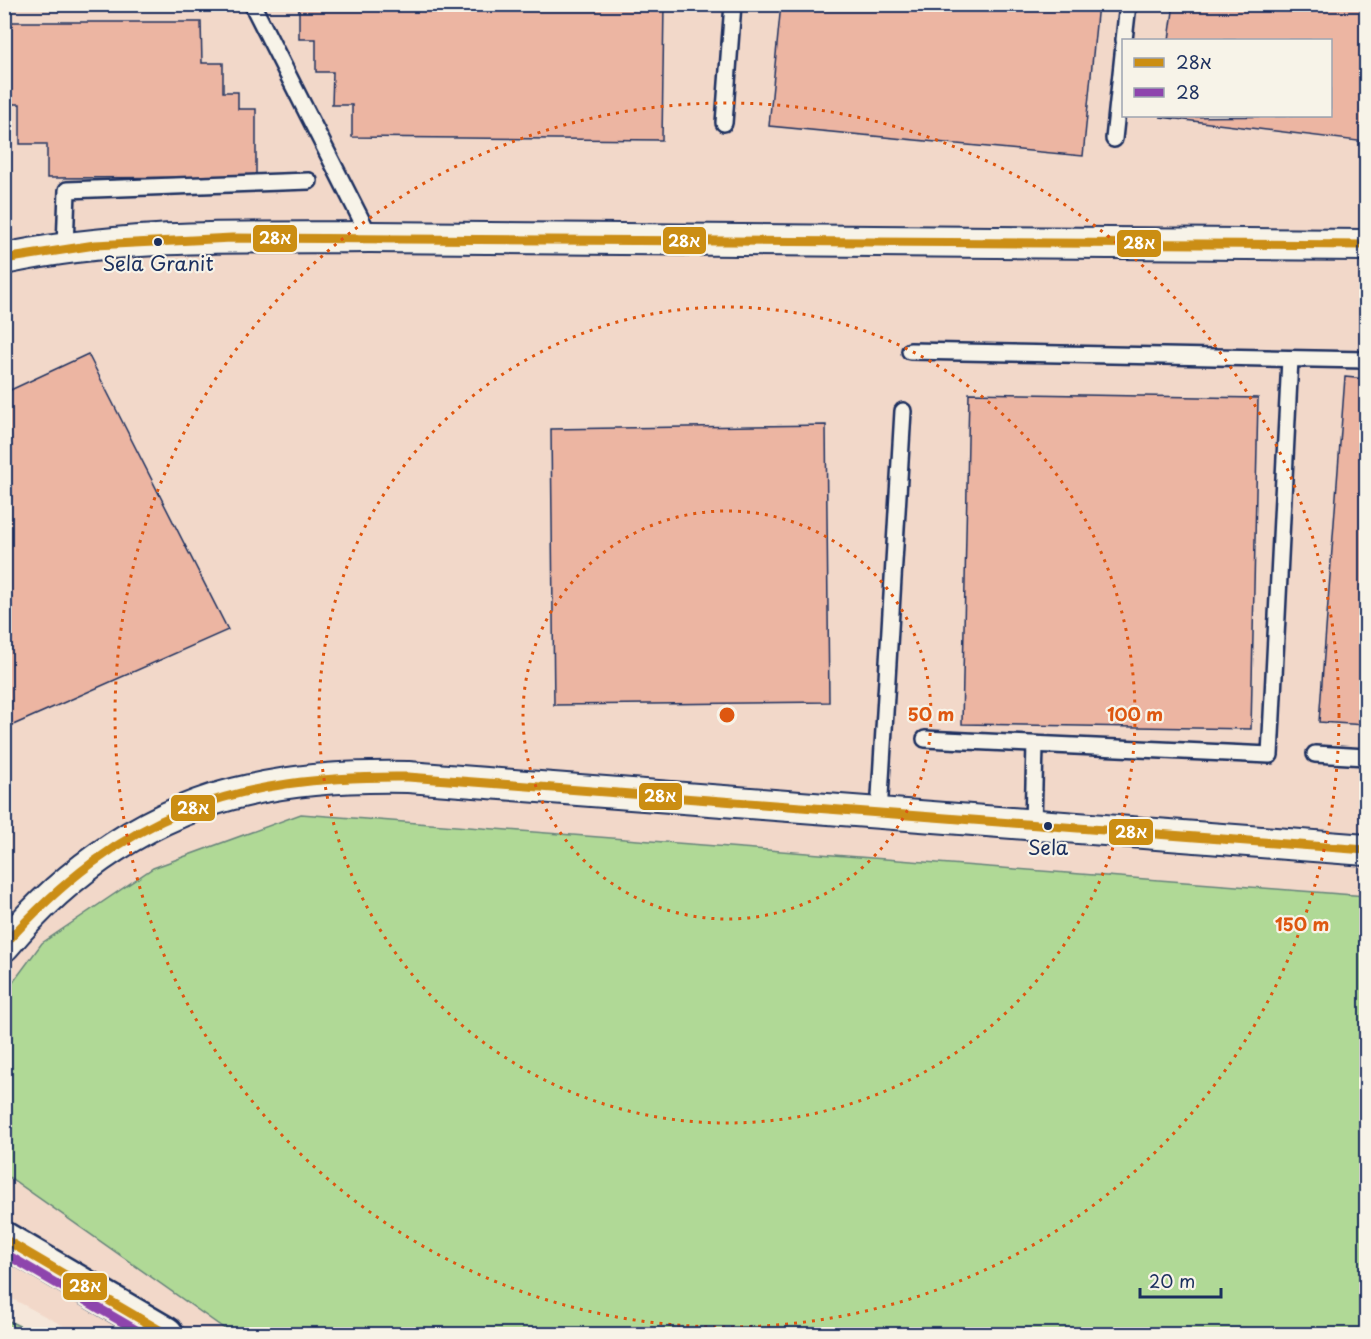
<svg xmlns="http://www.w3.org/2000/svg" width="1371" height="1339" font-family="'Playpen Sans',sans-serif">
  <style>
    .built { fill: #f2d8c9; fill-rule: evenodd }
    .green { fill: #b0d996; stroke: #66847a; stroke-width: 1.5 }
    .building { fill: #ecb5a2; stroke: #1b2f5e; stroke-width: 1.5 }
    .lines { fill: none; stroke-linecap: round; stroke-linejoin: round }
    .service-casing { stroke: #1b2f5e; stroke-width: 20 }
    .minor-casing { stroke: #1b2f5e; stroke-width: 34 }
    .tertiary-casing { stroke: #1b2f5e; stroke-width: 38 }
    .service { stroke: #f7f3e8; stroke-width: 15 }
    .minor { stroke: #f7f3e8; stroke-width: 30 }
    .tertiary { stroke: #f7f3e8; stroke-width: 33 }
    .bus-1-casing { stroke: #f7f3e8; stroke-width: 14 }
    .bus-2-casing { stroke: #f7f3e8; stroke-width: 14 }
    .bus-1 { stroke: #cb8e13; stroke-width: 9 }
    .bus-2 { stroke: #8e44ad; stroke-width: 9 }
    .ring { fill: none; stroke: #de5710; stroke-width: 3; stroke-dasharray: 3 6 }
    .bus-dot { fill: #1b2f5e; stroke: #f7f3e8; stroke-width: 2 }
    .labels { text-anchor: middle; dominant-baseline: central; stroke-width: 4.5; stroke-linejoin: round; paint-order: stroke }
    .bus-label { font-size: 20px; fill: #1b2f5e; stroke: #f7f3e8 }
    .centre { fill: #de5710; stroke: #f7f3e8; stroke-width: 3 }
    .ring-label { font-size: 18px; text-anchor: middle; font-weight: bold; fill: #de5710; stroke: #f7f3e8; stroke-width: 4.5; stroke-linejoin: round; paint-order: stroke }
    .line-badge { stroke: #f7f3e8; stroke-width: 2 }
    .badge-label { font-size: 16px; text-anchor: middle; font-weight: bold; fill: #fff }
  </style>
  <rect width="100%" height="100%" fill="#f5e7da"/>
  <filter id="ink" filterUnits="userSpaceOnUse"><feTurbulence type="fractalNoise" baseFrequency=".0167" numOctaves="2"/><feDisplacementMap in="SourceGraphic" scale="12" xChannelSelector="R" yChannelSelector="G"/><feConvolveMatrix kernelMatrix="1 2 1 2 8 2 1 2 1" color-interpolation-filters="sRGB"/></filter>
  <g filter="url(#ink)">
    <path class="built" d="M4 5H1366V1334H79L5 1295ZM1124 40H1330V116H1124Z"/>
    <g class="green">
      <polygon points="301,814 1366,896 1366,1334 232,1334 5,1174 5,993 42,943 153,868"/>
      <polygon points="4,1319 5,1319 36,1334 5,1334"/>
    </g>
    <g class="building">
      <polygon points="299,4 664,5 662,140 352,137 352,105 332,105 333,72 316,72 316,39 299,39"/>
      <polygon points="781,4 1098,4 1083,156 769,126"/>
      <polygon points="1174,4 1366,4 1366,142 1160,117 1330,116 1330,40 1169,40"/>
      <polygon points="4,22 201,22 202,63 223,63 223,92 238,92 238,109 256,109 256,177 47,178 47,144 20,144 20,104 4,104"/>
      <polygon points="88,354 228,630 4,729 4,393"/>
      <polygon points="1345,377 1366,379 1366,725 1319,722"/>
      <polygon points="969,393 1258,398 1251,729 962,724"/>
      <polygon points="826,425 829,702 554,705 551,429"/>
    </g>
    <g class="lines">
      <g class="service-casing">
        <g id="service">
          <polyline points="252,4 370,237"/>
          <polyline points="1124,40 1128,4"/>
          <polyline points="724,123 733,4"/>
          <polyline points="1114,139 1124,45"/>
          <polyline points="65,248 67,190 309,181"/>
          <polyline points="910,351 1366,360"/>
          <polyline points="925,739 1270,755 1290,359"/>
          <polyline points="1315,754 1366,757"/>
          <polyline points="879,813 903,411"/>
          <polyline points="1033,824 1035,745"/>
        </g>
      </g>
      <g class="minor-casing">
        <g id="minor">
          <path d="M4 259C124 233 248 238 370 237L1366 245"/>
          <path d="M4 946C67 870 153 810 250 790 302 778 355 776 408 777L1366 850"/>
        </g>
      </g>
      <g class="tertiary-casing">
        <polyline id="tertiary" points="4,1239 166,1334"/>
      </g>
      <use href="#service" class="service"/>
      <use href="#minor" class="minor"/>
      <use href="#tertiary" class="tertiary"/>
      <g class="bus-1-casing">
        <g id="bus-1">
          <polyline points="4,259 95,245 232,238 1366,245"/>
          <path d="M4 945C122 813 233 775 408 777L1366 850"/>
          <polyline points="4,1239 166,1334"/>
        </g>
      </g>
      <g class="bus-2-casing">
        <polyline id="bus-2" points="4,1253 143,1334"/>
      </g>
      <use href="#bus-1" class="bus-1"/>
      <use href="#bus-2" class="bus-2"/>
    </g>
  </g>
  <g class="ring">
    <circle cx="727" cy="715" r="204"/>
    <circle cx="727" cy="715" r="408"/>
    <circle cx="727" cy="715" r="612"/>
  </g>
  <g class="bus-dot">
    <circle cx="158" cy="242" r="5"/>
    <circle cx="1048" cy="826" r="5"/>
  </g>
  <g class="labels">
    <g class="bus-label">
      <text x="158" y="263">Sela Granit</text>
      <text x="1048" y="847">Sela</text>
    </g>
  </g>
  <circle cx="727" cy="715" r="9" class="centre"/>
  <g class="ring-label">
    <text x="931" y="721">50 m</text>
    <text x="1135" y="721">100 m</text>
    <text x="1302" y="931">150 m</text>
  </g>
  <g class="line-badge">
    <rect x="252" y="224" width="46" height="29" rx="6" fill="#cb8e13"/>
    <rect x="662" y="226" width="45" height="29" rx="6" fill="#cb8e13"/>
    <rect x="1116" y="229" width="46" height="29" rx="6" fill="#cb8e13"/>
    <rect x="638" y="782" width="45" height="29" rx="6" fill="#cb8e13"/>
    <rect x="170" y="794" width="46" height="28" rx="6" fill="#cb8e13"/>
    <rect x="1108" y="818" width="46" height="28" rx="6" fill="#cb8e13"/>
    <rect x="62" y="1272" width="46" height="29" rx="6" fill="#cb8e13"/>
  </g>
  <g class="badge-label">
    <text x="275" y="244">28א</text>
    <text x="684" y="247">28א</text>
    <text x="1139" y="249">28א</text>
    <text x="660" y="802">28א</text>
    <text x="193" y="814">28א</text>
    <text x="1131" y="838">28א</text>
    <text x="85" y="1292">28א</text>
  </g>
  <rect width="1371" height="1339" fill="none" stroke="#f7f3e8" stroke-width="24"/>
  <rect x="12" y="12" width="1347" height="1315" fill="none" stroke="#1b2f5e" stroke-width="2" filter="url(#ink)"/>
  <rect x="1122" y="39" width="210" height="78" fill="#f7f3e8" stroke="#9fa5b1" stroke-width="1.5"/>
  <rect x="1134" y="58" width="30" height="9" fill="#cb8e13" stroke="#9fa5b1" stroke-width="1.5"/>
  <text x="1176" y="69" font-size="18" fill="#1b2f5e">28א</text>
  <rect x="1134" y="88" width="30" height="9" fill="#8e44ad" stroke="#9fa5b1" stroke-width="1.5"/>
  <text x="1176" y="99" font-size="18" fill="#1b2f5e">28</text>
  <path d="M1140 1288v9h81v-9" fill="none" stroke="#1b2f5e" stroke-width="3"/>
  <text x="1149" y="1288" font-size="18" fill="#1b2f5e" stroke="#f7f3e8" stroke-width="4.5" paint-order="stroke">20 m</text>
</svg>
